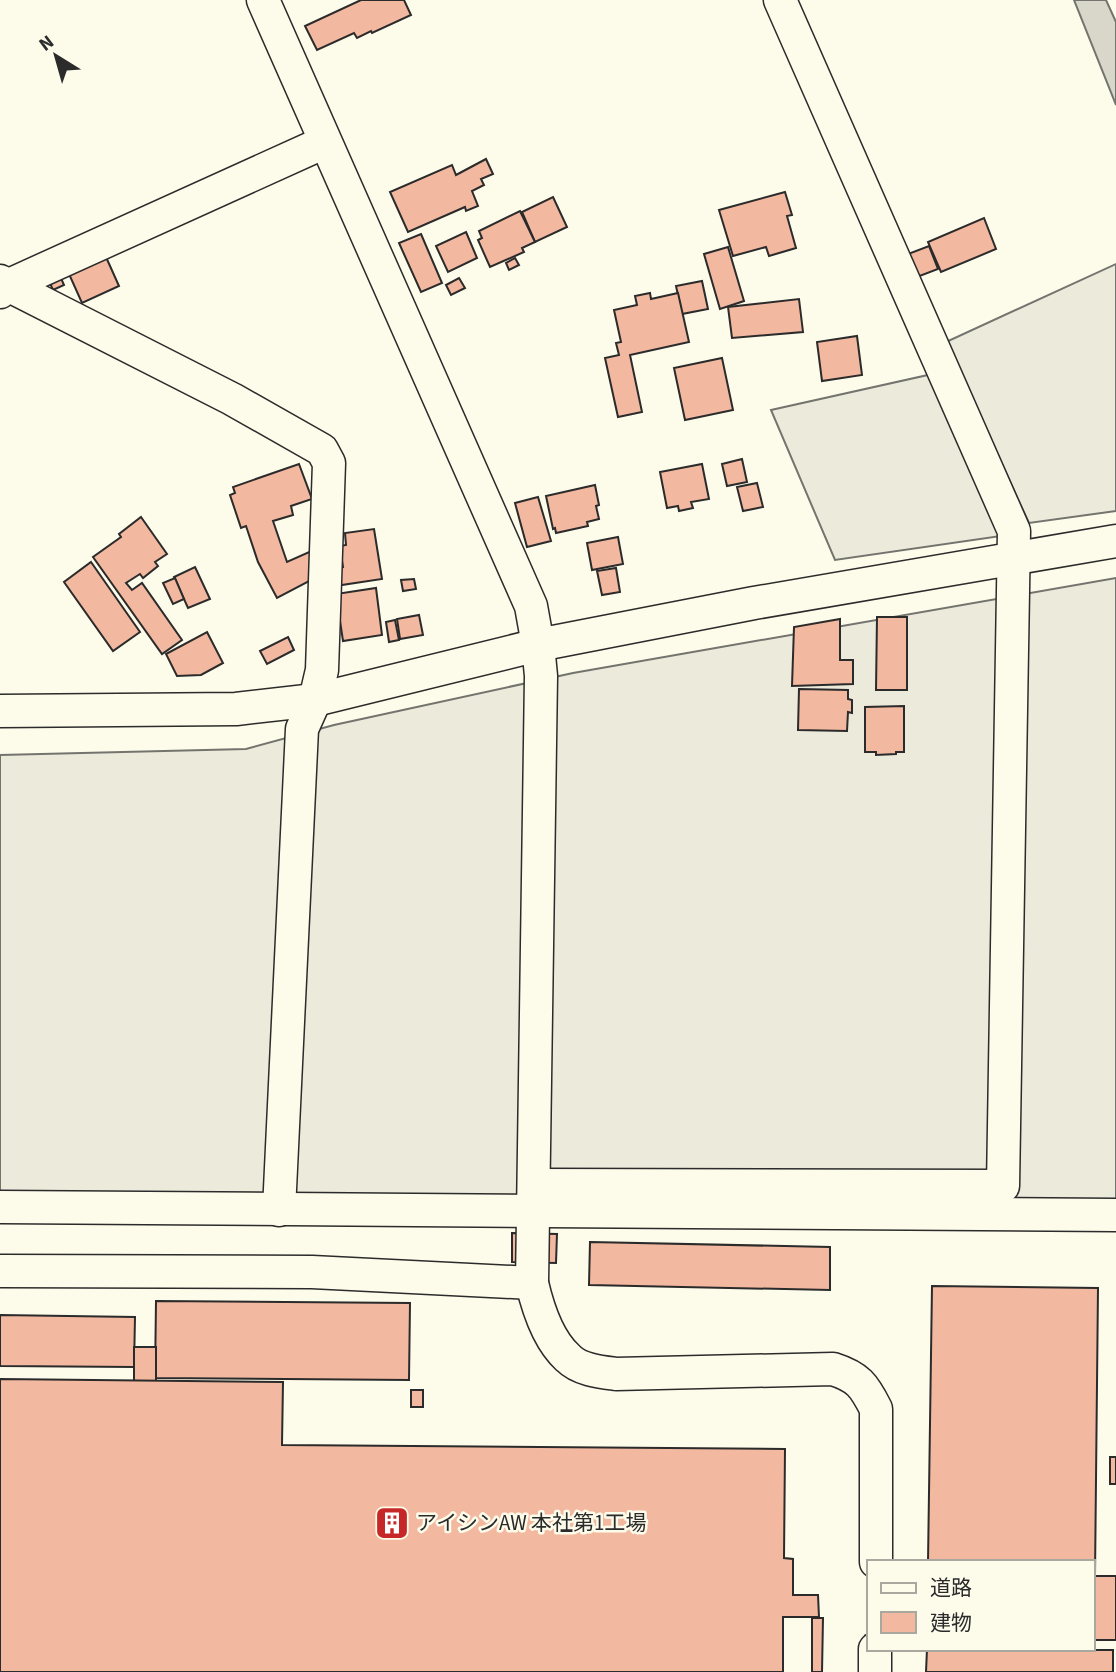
<svg xmlns="http://www.w3.org/2000/svg" width="1116" height="1672" font-family="'Source Sans 3','Noto Sans JP',sans-serif">
  <style>
    .parking { fill: #eceadb; stroke: #74746e; stroke-width: 2 }
    .water { fill: #d8d7c9; stroke: #74746e; stroke-width: 2 }
    .building { fill: #f2b8a0; stroke: #2b2b2b; stroke-width: 2 }
    .lines { fill: none; stroke-linecap: round; stroke-linejoin: round }
    .minor-casing { stroke: #2b2b2b; stroke-width: 35 }
    .minor { stroke: #fdfbea; stroke-width: 32 }
    .labels { text-anchor: middle; dominant-baseline: central; stroke-width: 5; stroke-linejoin: round; paint-order: stroke }
    .poi-label { font-size: 21px; fill: #2b2b2b; stroke: #fdfbea; text-anchor: start }
  </style>
  <rect width="100%" height="100%" fill="#fdfbea"/>
  <g class="parking">
    <polygon points="1116,264 1116,511 1029,523 946,342"/>
    <polygon points="928,375 1001,536 835,560 771,410"/>
    <polygon points="1116,578 1116,1200 0,1196 0,755 246,749 334,725 573,673"/>
  </g>
  <polygon class="water" points="1074,0 1106,0 1116,22 1116,105"/>
  <g class="building">
    <polygon points="361,0 404,0 411,15 372,33 371,31 357,38 354,33 317,50 305,26"/>
    <polygon points="486,159 493,174 481,179 484,185 472,191 478,206 466,211 465,207 408,232 390,192 452,165 456,175"/>
    <polygon points="785,192 792,215 787,216 796,248 769,256 766,247 733,256 719,210"/>
    <polygon points="553,197 567,227 535,242 522,212"/>
    <polygon points="520,211 535,242 522,248 524,252 490,267 478,240 482,238 479,231"/>
    <polygon points="984,218 996,249 941,272 928,242"/>
    <polygon points="466,232 477,258 448,272 436,246"/>
    <polygon points="421,234 442,283 421,292 399,243"/>
    <polygon points="929,246 938,269 917,277 908,254"/>
    <polygon points="728,247 744,301 720,309 704,254"/>
    <polygon points="106,257 119,286 82,303 69,274"/>
    <polygon points="515,258 519,265 509,270 506,263"/>
    <polygon points="60,276 64,285 53,290 49,281"/>
    <polygon points="459,278 465,288 451,295 446,285"/>
    <polygon points="702,281 708,309 682,314 676,286"/>
    <polygon points="650,293 651,299 678,293 689,342 630,355 642,412 618,417 605,358 619,355 616,343 621,342 614,310 637,305 635,296"/>
    <polygon points="799,299 803,332 732,338 728,307"/>
    <polygon points="857,336 862,375 822,381 817,342"/>
    <polygon points="722,358 733,410 685,420 674,368"/>
    <polygon points="742,459 747,482 727,486 722,464"/>
    <polygon points="299,464 312,499 291,506 293,515 273,521 287,562 316,549 317,577 277,598 258,562 246,526 241,528 230,495 235,493 233,487"/>
    <polygon points="702,464 709,499 691,502 693,508 679,511 678,506 667,508 660,472"/>
    <polygon points="757,483 763,507 743,511 737,487"/>
    <polygon points="595,485 599,505 596,506 599,519 587,522 588,526 556,533 555,528 553,529 546,496"/>
    <polygon points="538,497 551,541 527,547 515,503"/>
    <polygon points="141,517 167,554 155,562 158,566 143,578 140,574 126,583 132,590 142,583 182,640 162,654 93,557 121,537 119,534"/>
    <polygon points="374,529 382,579 335,586 333,568 343,567 340,546 346,545 345,533"/>
    <polygon points="618,537 623,564 592,570 587,543"/>
    <polygon points="91,562 140,632 113,651 64,582"/>
    <polygon points="195,567 210,599 188,608 174,577"/>
    <polygon points="616,568 620,592 602,595 597,571"/>
    <polygon points="175,578 184,599 173,604 163,583"/>
    <polygon points="414,579 416,589 403,591 401,580"/>
    <polygon points="376,588 382,635 343,641 336,594"/>
    <polygon points="419,615 423,635 400,639 397,619"/>
    <polygon points="877,617 907,617 907,690 876,690"/>
    <polygon points="840,619 840,660 853,660 853,684 792,686 794,627"/>
    <polygon points="395,620 399,640 389,642 386,622"/>
    <polygon points="207,632 223,663 201,675 177,676 166,654"/>
    <polygon points="288,637 294,650 267,664 260,651"/>
    <polygon points="799,689 848,690 848,699 852,700 852,713 848,712 847,731 798,730"/>
    <polygon points="904,706 904,752 896,752 896,754 876,755 876,752 865,752 865,707"/>
    <polygon points="512,1233 557,1234 556,1263 512,1262"/>
    <polygon points="590,1242 830,1247 830,1290 589,1285"/>
    <polygon points="932,1286 1098,1288 1095,1576 1116,1576 1116,1640 1093,1640 1093,1650 1113,1650 1113,1672 926,1672 927,1649 1093,1649 1093,1562 928,1562"/>
    <polygon points="156,1301 410,1303 409,1380 155,1378"/>
    <polygon points="0,1315 135,1317 134,1367 0,1366"/>
    <rect x="134" y="1347" width="22" height="34"/>
    <polygon points="0,1379 283,1382 282,1445 785,1449 784,1558 793,1559 793,1595 818,1595 819,1617 783,1617 783,1672 0,1672"/>
    <rect x="411" y="1390" width="12" height="17"/>
    <rect x="1110" y="1457" width="6" height="27"/>
    <polygon points="812,1618 823,1618 822,1672 812,1672"/>
  </g>
  <g class="lines">
    <g class="minor-casing">
      <g id="minor">
        <path d="M263 0 531 606 538 645 541 676 532 1283C538 1309 548 1340 568 1358 580 1370 600 1372 616 1374L833 1369C858 1377 864 1385 876 1409V1562"/>
        <polyline points="0,281 232,399 322,450 329,463 322,670 315,700 302,729 279,1210"/>
        <polyline points="0,292 7,286 325,142"/>
        <polyline points="0,711 236,709 315,700 538,645 754,603 1116,541"/>
        <polyline points="534,1185 1003,1186 1014,531 780,0"/>
        <polyline points="0,1207 1116,1215"/>
        <polyline points="0,1271 312,1272 532,1283"/>
        <polyline points="875,1672 875,1649"/>
      </g>
    </g>
    <use href="#minor" class="minor"/>
  </g>
  <defs>
    <g id="building-square" transform="scale(1.75)"><rect x="-9" y="-9" width="18" height="18" rx="4" fill="#c62828" stroke="#fdfbea"/><path d="M-4-6H4V6H1V3H-1V6H-4ZM-2.5-4.3h1.7v1.8h-1.7ZM.8-4.3h1.7v1.8H.8ZM-2.5-1h1.7V.8h-1.7ZM.8-1h1.7V.8H.8Z" fill="#fff"/></g>
  </defs>
  <g fill-rule="evenodd">
    <use href="#building-square" x="392" y="1523"/>
  </g>
  <g class="labels">
    <g class="poi-label">
      <text x="416" y="1523">アイシンAW 本社第1工場</text>
    </g>
  </g>
  <rect x="867" y="1560" width="228" height="91" fill="#fdfbea" stroke="#a9a89e" stroke-width="2"/>
  <rect x="881" y="1583" width="35" height="10" fill="#fdfbea" stroke="#a9a89e" stroke-width="2"/>
  <text x="930" y="1595" font-size="21" fill="#2b2b2b">道路</text>
  <rect x="881" y="1612" width="35" height="21" fill="#f2b8a0" stroke="#a9a89e" stroke-width="2"/>
  <text x="930" y="1630" font-size="21" fill="#2b2b2b">建物</text>
  <g transform="translate(56 56) rotate(323)" stroke="#fdfbea" stroke-width="5" paint-order="stroke">
  <path d="M0-5L12 26L0 18L-12 26Z" fill="#2b2b2b"/>
  <text y="-10" font-size="19" font-weight="bold" text-anchor="middle" fill="#2b2b2b">N</text>
  </g>
</svg>
